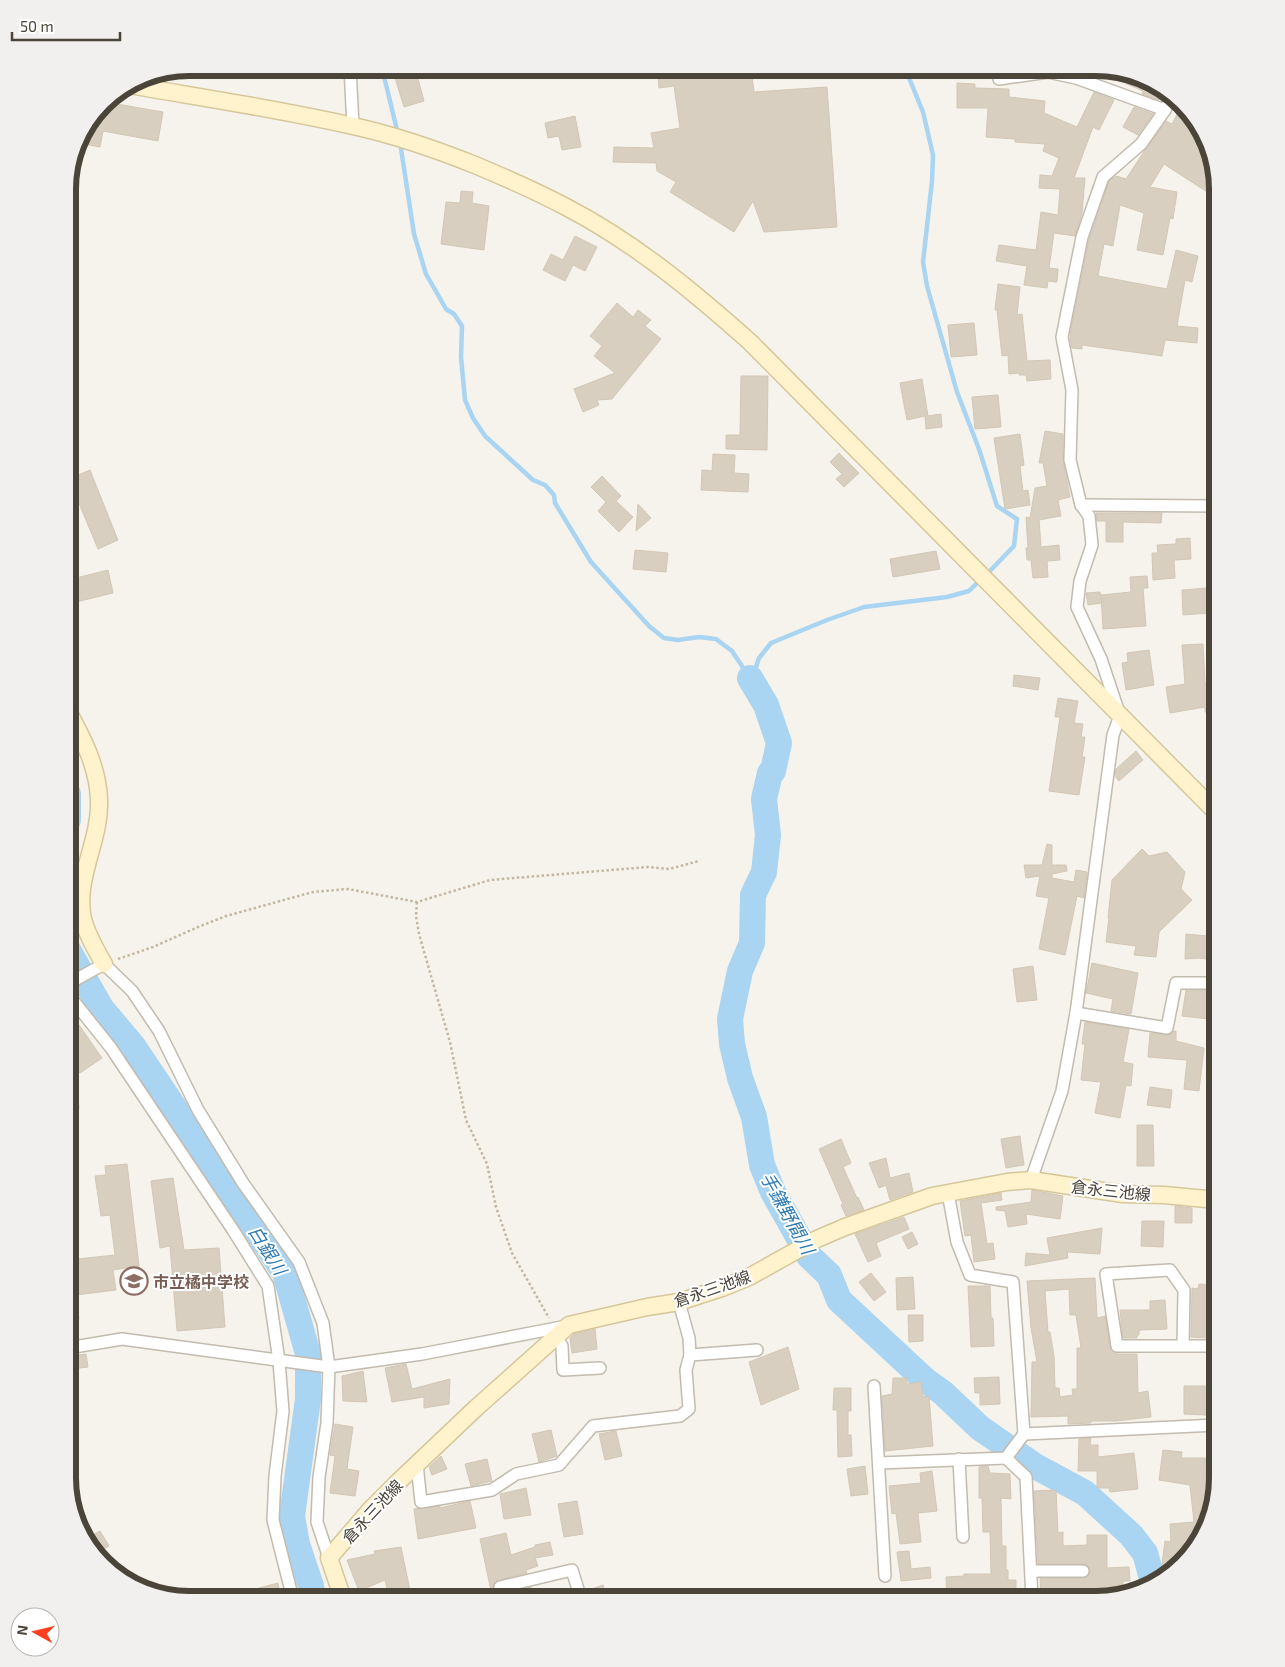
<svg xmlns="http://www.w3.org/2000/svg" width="1285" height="1667" font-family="'Exo 2','Noto Sans JP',sans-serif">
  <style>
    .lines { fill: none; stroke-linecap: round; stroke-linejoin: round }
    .stream { stroke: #a9d4f2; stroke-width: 4.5 }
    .river { stroke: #a9d4f2; stroke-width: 26 }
    .building { fill: #d8cfc1; stroke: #d3c7b4; fill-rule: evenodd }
    .street-casing { stroke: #c2bbae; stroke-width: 14 }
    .secondary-casing { stroke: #d6c79b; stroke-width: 19 }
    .path { stroke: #c4b79f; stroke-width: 2.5; stroke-dasharray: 2.5 2.5; stroke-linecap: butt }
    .street { stroke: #fff; stroke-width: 11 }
    .secondary { stroke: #fff3cd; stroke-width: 16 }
    .labels { text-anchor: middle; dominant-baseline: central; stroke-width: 4; stroke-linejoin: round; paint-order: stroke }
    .street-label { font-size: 16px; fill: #4b4439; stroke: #fff }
    .education-label { font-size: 16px; font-weight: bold; fill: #785e54; stroke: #fff; text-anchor: start }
    .water-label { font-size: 18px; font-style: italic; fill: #2e7ab2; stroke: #fff }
    .rim { fill: none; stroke: #4b4439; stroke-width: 6 }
  </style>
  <rect width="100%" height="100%" fill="#f6f3ec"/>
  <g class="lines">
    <g class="stream">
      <polyline points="382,68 398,134"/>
      <polyline points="905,68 923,112 933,155 932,181 923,262 927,286 957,392 979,449 997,506 1017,519 1014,546 986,575"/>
      <polyline points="400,142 414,234 426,274 446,309 454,314 462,326 461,357 465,400 473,418 485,436 533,480 545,485 554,495 555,503 591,562 649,626 664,638 678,640 699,637 716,639 732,651 750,678 754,673 759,658 771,643 827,620 864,607 947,597 969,591 980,580"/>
    </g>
    <g class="river">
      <polyline points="750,678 766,705 779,743 773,771 770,773 764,799 768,835 764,872 753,895 752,943 740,971 730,1019 732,1044 740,1078 754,1117 762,1165 773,1192 809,1256 829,1275 839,1300 925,1380 943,1393 980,1428 1035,1466 1085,1493 1131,1535 1145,1553 1153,1582"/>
      <polyline points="68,820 68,794"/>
      <polyline points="68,950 101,1008 133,1046 285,1273 308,1354 308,1399 292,1516 297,1544 311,1586 313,1599"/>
    </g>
  </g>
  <g class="building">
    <polygon points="392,68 415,68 424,101 404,107"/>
    <polygon points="671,68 751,68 754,92 827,87 837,227 764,232 753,201 734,232 670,192 676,182 657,171 656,163 613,162 614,147 654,148 651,133 680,128 674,86 659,88 658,76 672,74"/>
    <polygon points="1121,73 1157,84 1163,90 1159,100 1142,94 1143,91 1118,80"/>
    <polygon points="957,83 975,84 975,88 1009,89 1009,97 1045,101 1044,113 1077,127 1094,92 1114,100 1099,130 1093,127 1074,178 1085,178 1082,213 1075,236 1054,233 1049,268 1058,269 1057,282 1048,281 1047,288 1024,285 1027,266 996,261 999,245 1036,250 1041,212 1058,215 1060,189 1039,188 1040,175 1052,176 1059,158 1043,151 1045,144 1015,142 1015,139 986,137 988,108 957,108"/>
    <polygon points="105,102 163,112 158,141 103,131 100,147 83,144 85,128"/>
    <polygon points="1134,107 1153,114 1138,135 1123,127"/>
    <polygon points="1181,107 1197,122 1210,166 1204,178 1215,182 1218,199 1164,164 1150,187 1177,192 1173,219 1170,218 1163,255 1137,250 1144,213 1120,205 1113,246 1104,244 1098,276 1167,289 1176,250 1198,256 1192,282 1185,280 1177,326 1198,328 1197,343 1165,340 1162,356 1082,345 1082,349 1072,348 1070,339 1071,329 1089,240 1109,181 1116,176 1126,179 1143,153 1166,121 1172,124"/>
    <polygon points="575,116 581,147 562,150 559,136 548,138 545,123"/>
    <polygon points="461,191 473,192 472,203 489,206 484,250 441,244 446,202 460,203"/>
    <polygon points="575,236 597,247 585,271 573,265 565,281 543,270 551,254 563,260"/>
    <polygon points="998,284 1020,287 1017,315 1022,314 1027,361 1050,360 1051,379 1027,381 1026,375 1019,375 1019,373 1009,374 1008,355 1002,356 997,310 995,310"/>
    <polygon points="617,303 633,317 638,310 651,320 645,326 661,339 612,399 597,400 599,405 583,412 574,389 615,373 594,356 602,346 590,336"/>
    <polygon points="974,323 977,355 951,357 948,325"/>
    <polygon points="741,376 768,376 767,450 726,449 726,435 740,435"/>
    <polygon points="922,379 928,416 941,414 942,427 926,429 925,416 907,420 900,383"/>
    <polygon points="998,395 1001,427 975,429 972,397"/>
    <polygon points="1045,431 1063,434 1063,460 1070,497 1058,500 1061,516 1039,520 1041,547 1059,545 1060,560 1047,561 1048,577 1033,578 1031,560 1027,560 1026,548 1028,548 1026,517 1030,518 1035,488 1047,486 1043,463 1039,463"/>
    <polygon points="1020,434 1024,465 1020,466 1023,491 1028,490 1030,505 1005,509 994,438"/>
    <polygon points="839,453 859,473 844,487 836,479 842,474 830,462"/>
    <polygon points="713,454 735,455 734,473 749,474 748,492 701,490 702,470 712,471"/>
    <polygon points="90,470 118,540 98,549 69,479"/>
    <polygon points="602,476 621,496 616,501 633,517 619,532 598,511 606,502 591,487"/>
    <polygon points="638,504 651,518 636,531"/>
    <polygon points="1096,513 1162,513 1161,523 1123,522 1123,542 1106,542 1106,521 1097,521"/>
    <polygon points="1190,538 1191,559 1174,560 1175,578 1153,580 1152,553 1158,553 1157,545 1176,544 1176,539"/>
    <polygon points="635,550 668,553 666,572 633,569"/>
    <polygon points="936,551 940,569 893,577 890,559"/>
    <polygon points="108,570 113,593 68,604 68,580"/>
    <polygon points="1147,576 1148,588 1143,588 1146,626 1103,629 1101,595 1131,592 1130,577"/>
    <polygon points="1207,588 1209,613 1183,615 1182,590"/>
    <polygon points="1100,592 1102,603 1088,605 1086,593"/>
    <polygon points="1203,644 1205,683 1218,684 1218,713 1205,712 1205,707 1170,713 1166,687 1185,684 1182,645"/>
    <polygon points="1149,650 1154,685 1126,690 1122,663 1128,662 1127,653"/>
    <polygon points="1014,675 1040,678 1038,690 1013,686"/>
    <polygon points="1058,698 1078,701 1074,723 1083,724 1081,737 1085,737 1082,757 1085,757 1079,795 1049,791 1060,717 1055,717"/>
    <polygon points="1136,751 1143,760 1119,781 1115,776 1116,769"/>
    <polygon points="1047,844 1052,845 1052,865 1066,865 1067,871 1052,874 1052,878 1074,882 1076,870 1087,872 1084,898 1077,896 1065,955 1039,949 1049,898 1036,896 1040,876 1026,878 1024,865 1042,865"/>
    <polygon points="1142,849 1149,856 1167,852 1185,872 1181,889 1192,900 1159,932 1156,957 1134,955 1136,946 1106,942 1109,918 1108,918 1112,880"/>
    <polygon points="1186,934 1218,937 1216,960 1198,958 1185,959"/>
    <polygon points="1092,963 1138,973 1131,1014 1111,1011 1113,999 1086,993"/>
    <polygon points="1033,966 1037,1000 1017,1002 1013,969"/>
    <polygon points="1186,990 1218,990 1218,1020 1182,1016"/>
    <polygon points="68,1009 102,1058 80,1073 68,1055"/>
    <polygon points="1085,1022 1129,1029 1123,1062 1133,1064 1131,1086 1126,1085 1120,1118 1095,1113 1101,1082 1081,1080 1085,1044 1082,1044"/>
    <polygon points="1174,1031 1176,1031 1176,1041 1204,1048 1199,1091 1184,1089 1187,1060 1148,1057 1150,1033 1166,1035 1170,1035"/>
    <polygon points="1150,1087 1172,1090 1170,1108 1147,1105"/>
    <polygon points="68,1105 79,1105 76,1140 68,1139"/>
    <polygon points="1137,1125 1153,1125 1154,1166 1137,1166"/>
    <polygon points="1020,1136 1024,1165 1006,1168 1001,1139"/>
    <polygon points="841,1139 851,1163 843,1167 857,1198 858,1197 864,1210 846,1216 841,1205 843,1204 819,1149"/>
    <polygon points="886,1158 890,1178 909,1173 913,1192 890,1200 886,1185 879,1188 869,1163"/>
    <polygon points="127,1164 139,1266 113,1270 116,1290 76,1295 79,1319 68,1321 68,1260 115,1255 110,1215 101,1216 95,1176 106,1175 105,1166"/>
    <polygon points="173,1178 184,1250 219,1248 225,1327 177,1331 170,1246 160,1248 151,1181"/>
    <polygon points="1032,1190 1063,1196 1060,1219 1026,1214 1027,1224 1008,1227 1005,1211 996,1210 996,1207 1031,1202"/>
    <polygon points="1001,1193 1002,1200 981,1203 987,1244 993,1243 995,1259 974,1262 971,1235 965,1236 960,1201"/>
    <polygon points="1175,1206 1192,1208 1192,1223 1175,1223"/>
    <polygon points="904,1217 909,1229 876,1243 881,1256 868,1262 855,1234"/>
    <polygon points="1142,1221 1164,1221 1163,1247 1141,1246"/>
    <polygon points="1102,1228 1100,1254 1067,1252 1068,1258 1025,1266 1026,1253 1050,1255 1047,1238"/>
    <polygon points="912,1232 918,1244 908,1249 902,1237"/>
    <polygon points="871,1273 886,1292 874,1301 859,1282"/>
    <polygon points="913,1277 915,1309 897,1310 896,1278"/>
    <path d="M1095 1278 1097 1318 1105 1316 1111 1351 1117 1354H1137L1138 1393 1148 1391 1151 1417 1116 1421H1091V1423L1068 1424V1416L1031 1417 1032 1362H1037L1031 1328 1027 1281ZM1069 1289 1070 1315H1076L1081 1348H1077V1389H1072L1073 1395 1060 1397 1059 1388H1055L1054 1356 1050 1332H1048L1045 1291Z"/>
    <polygon points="1199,1284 1212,1285 1209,1338 1191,1337 1192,1288 1198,1289"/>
    <polygon points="968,1286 990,1286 991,1318 993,1318 994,1346 971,1347"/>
    <polygon points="1165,1300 1167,1329 1139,1330 1139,1335 1137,1335 1137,1338 1123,1338 1120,1310 1150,1310 1150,1301"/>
    <polygon points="908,1315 923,1315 923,1341 909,1342"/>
    <polygon points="595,1329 597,1349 572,1353 570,1338 574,1334"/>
    <polygon points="788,1347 799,1389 761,1405 749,1362"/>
    <polygon points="86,1354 88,1367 71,1369 69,1356"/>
    <polygon points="406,1364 412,1389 450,1379 449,1404 424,1408 424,1397 392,1402 385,1368"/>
    <polygon points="363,1371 367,1402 343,1401 342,1376"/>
    <polygon points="999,1377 1000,1404 980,1405 980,1393 975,1393 974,1378"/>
    <polygon points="893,1378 907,1378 907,1384 921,1382 923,1397 929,1396 933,1446 885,1451 882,1396 892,1394"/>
    <polygon points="1184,1386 1207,1386 1206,1415 1184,1414"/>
    <polygon points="834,1388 851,1388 851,1411 848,1411 848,1435 851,1435 852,1456 838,1457 837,1410 833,1410"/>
    <polygon points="335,1424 353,1427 347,1469 359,1471 355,1496 330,1493 335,1456 330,1455"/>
    <polygon points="551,1430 557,1456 539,1462 532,1434"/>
    <polygon points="616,1431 622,1456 605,1460 599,1434"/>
    <polygon points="1091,1438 1090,1445 1098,1445 1098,1457 1134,1453 1138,1489 1110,1492 1109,1488 1097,1488 1097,1471 1078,1471 1079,1439"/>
    <polygon points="1163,1450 1182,1452 1181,1458 1206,1458 1206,1495 1213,1494 1201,1538 1197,1543 1196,1537 1188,1538 1186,1554 1163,1579 1160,1580 1165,1541 1171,1542 1170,1524 1194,1522 1190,1485 1159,1480"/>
    <polygon points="441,1456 447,1469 432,1475 429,1467"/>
    <polygon points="487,1459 492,1481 471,1486 465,1464"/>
    <polygon points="865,1466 868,1494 851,1496 847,1469"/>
    <polygon points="988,1466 990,1473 1010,1474 1011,1499 1001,1498 1002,1546 1006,1546 1006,1570 1008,1570 1008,1580 1016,1580 1016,1598 947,1600 946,1577 964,1576 964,1574 991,1574 990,1532 983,1532 982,1498 979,1498 979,1467"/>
    <polygon points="932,1471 937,1511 918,1513 921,1542 900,1544 896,1513 892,1514 889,1486 921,1483 920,1473"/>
    <polygon points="526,1488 531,1515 504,1519 500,1494"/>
    <polygon points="1056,1490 1058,1533 1063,1532 1063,1546 1087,1545 1087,1535 1107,1535 1107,1568 1129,1567 1130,1581 1123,1581 1123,1591 1105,1597 1105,1594 1041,1595 1040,1578 1083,1578 1087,1577 1090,1571 1089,1567 1083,1564 1038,1564 1034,1491"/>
    <polygon points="470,1501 476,1528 418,1539 414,1509 440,1506 440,1508"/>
    <polygon points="577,1501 583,1534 564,1537 558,1504"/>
    <polygon points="100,1531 109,1546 98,1552 89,1537"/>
    <polygon points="506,1533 511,1555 535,1547 535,1545 550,1542 553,1555 535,1558 538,1566 526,1570 527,1573 495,1581 493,1588 495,1600 493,1600 480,1539"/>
    <polygon points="401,1547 412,1600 390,1600 385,1580 359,1591 347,1560 375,1554 374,1551"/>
    <polygon points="909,1551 911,1569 930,1567 931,1578 901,1581 897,1552"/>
    <polygon points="278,1583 281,1600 262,1600 259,1588"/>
    <polygon points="603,1585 608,1600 588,1600 586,1591"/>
    <polygon points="531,1587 535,1600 510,1600 509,1593"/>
  </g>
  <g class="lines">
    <g class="street-casing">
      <g id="street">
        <polyline points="350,68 353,126"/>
        <polyline points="999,79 1048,72 1076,78 1165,110"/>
        <polyline points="1081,505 1217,506"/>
        <polyline points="68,984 104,964 132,991 159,1031 198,1110 243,1183 299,1262 323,1323 329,1367 327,1423 319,1477 317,1522 329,1558"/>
        <polyline points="68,994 111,1048 233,1230 268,1286 279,1361 283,1411 275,1476 273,1520 293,1599"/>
        <polyline points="1076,1013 1167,1028 1176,983 1217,983"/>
        <polyline points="1031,1180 1062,1091 1076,1013 1113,735 1120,716 1101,659 1077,607 1080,581 1092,545 1089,516 1081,505 1070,460 1072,390 1062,337 1082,237 1103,177 1141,144 1165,110 1171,97"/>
        <polyline points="948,1193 957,1242 970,1275 1013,1282 1024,1434 1217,1425"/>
        <polyline points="679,1302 689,1338 690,1355"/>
        <polyline points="556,1336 562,1346 563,1370 600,1368"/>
        <polyline points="1183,1346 1184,1290 1170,1270 1106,1274 1117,1346 1217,1346"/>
        <polyline points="68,1348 122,1339 329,1367 422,1354 567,1326"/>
        <polyline points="874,1386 885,1576"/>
        <polyline points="1006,1458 1026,1477 1032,1599"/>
        <polyline points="959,1459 963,1537"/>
        <polyline points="879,1463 1006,1458 1024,1434"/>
        <polyline points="417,1464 421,1502 492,1490 516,1474 559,1465 593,1426 680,1416 689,1409 686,1370 690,1355 757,1350"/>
        <polyline points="1031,1571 1083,1571"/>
        <polyline points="503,1599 500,1587 572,1570 581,1599"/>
      </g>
    </g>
    <g class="secondary-casing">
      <g id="secondary">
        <path d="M129 85C204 98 279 109 353 126 394 135 435 149 475 165 506 178 538 192 568 208 635 243 694 292 750 342L1217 813"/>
        <path d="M68 711C83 739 98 767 99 800 101 840 74 879 83 919 87 935 96 950 104 964"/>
        <polyline points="343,1599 329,1558 370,1510 398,1482 476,1408 569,1325 647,1307 679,1302 722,1288 749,1277 817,1239 845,1227 932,1196 1007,1182 1031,1180 1123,1194 1164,1195 1217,1200"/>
      </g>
    </g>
    <g class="path">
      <polyline points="417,902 416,916 419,934 450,1042 466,1120 487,1164 496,1207 512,1253 549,1318"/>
      <polyline points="118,959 153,947 198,927 226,916 313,892 348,889 417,902 490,880 648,867 669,869 699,861"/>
    </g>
    <use href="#street" class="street"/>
    <use href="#secondary" class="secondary"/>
  </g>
  <defs>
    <g id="school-ring" transform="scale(1.4375)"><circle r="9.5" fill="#fff" stroke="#8d6e63" stroke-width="1.5"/><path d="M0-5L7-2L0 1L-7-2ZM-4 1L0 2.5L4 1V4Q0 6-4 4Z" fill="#8d6e63"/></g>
  </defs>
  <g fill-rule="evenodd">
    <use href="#school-ring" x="134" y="1281"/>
  </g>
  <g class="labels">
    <g class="street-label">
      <text transform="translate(1111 1190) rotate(6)">倉永三池線</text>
      <text transform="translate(712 1288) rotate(-19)">倉永三池線</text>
      <text transform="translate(372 1511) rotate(-47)">倉永三池線</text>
    </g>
    <g class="education-label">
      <text x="153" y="1281">市立橘中学校</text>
    </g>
    <g class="water-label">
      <text transform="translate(788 1213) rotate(61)">手鎌野間川</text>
      <text transform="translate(268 1250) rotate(58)">白銀川</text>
    </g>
  </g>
  <path d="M0 0H1285V1667H0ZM189 76H1096A113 113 0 0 1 1209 189V1478A113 113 0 0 1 1096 1591H189A113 113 0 0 1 76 1478V189A113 113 0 0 1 189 76Z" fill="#f1f0ef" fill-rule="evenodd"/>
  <path class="rim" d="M189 76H1096A113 113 0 0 1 1209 189V1478A113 113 0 0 1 1096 1591H189A113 113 0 0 1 76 1478V189A113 113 0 0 1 189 76Z"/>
  <g transform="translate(35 1632) rotate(278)"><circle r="24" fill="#ffffff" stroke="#b7b4b0"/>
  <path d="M0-4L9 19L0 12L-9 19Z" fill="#fc3f1d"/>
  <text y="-8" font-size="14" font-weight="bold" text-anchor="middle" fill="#4b4439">N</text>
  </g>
  <path d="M12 32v8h108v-8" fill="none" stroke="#4b4439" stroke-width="2.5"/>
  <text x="20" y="32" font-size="15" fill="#4b4439" stroke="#ffffff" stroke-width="4" paint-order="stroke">50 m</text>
</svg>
